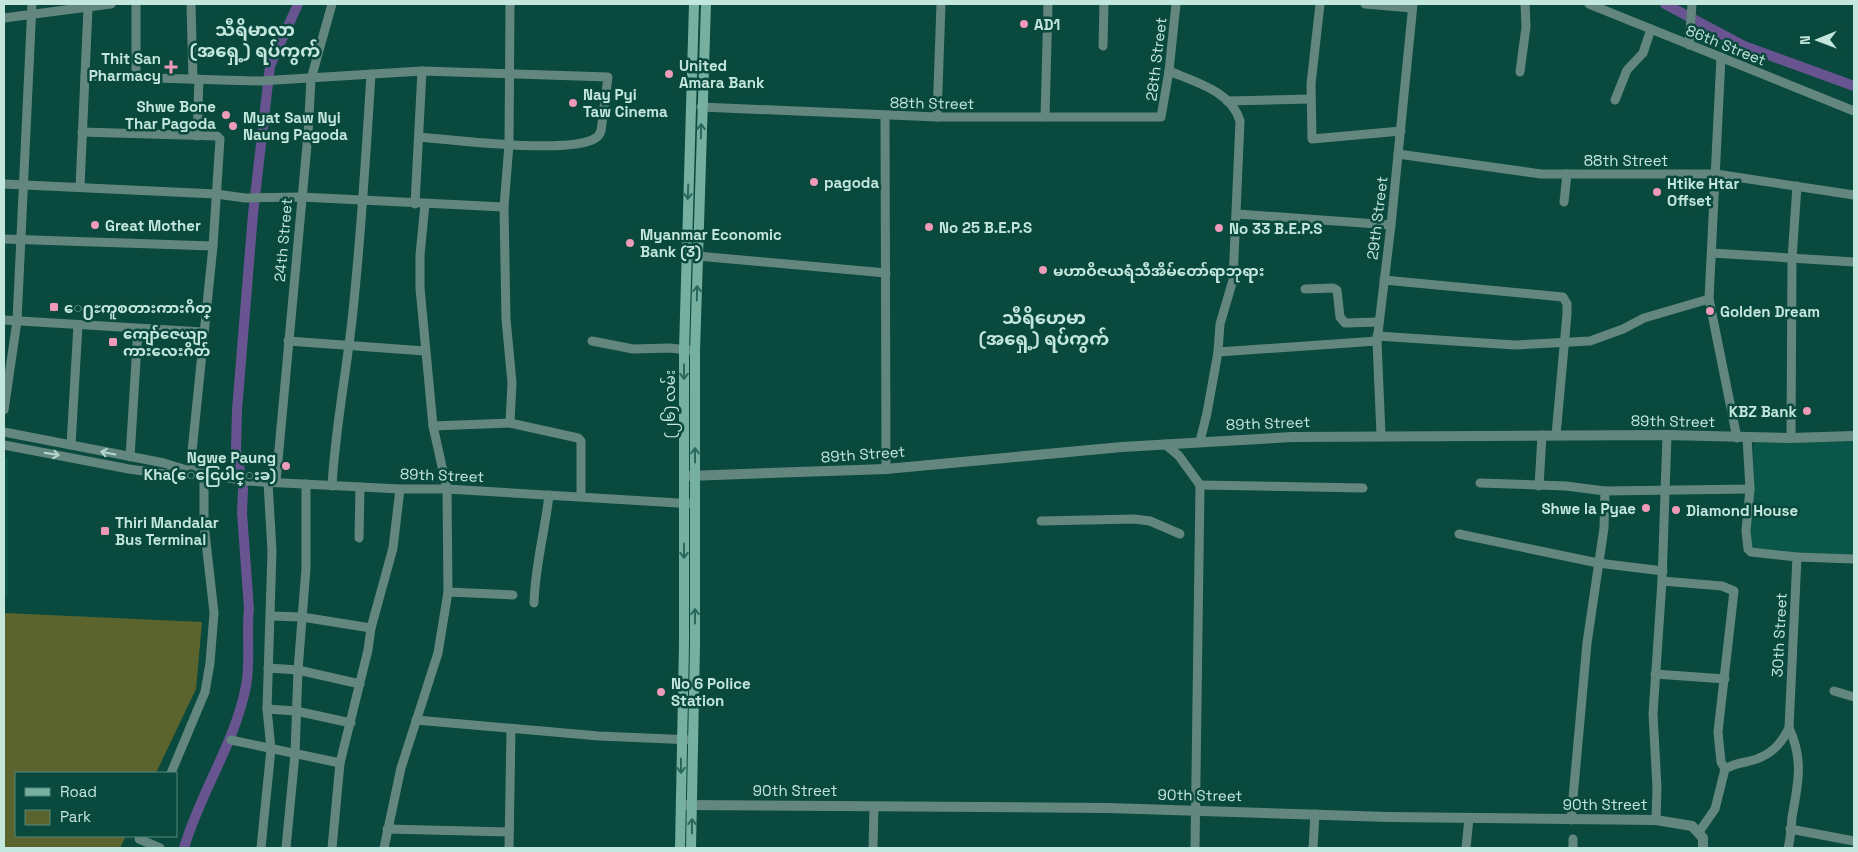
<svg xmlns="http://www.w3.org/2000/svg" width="1858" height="852" font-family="'Space Grotesk','Noto Sans Myanmar',sans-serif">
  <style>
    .built { fill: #0a5649 }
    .green { fill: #5b642d }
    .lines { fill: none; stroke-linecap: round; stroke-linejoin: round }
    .canal { stroke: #675490; stroke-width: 10 }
    .minor { stroke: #63877e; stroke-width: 9 }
    .tertiary { stroke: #63877e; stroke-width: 10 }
    .secondary { stroke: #75b0a1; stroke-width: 10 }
    .oneway { stroke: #2a685b }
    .oneway2 { stroke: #b5d9cf }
    .poi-dot { fill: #ef9ab8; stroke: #0a493d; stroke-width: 2 }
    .labels { text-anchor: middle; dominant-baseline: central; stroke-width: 5; stroke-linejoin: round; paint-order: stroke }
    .poi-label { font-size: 15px; font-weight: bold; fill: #c4e7dd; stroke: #0a493d; text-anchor: start }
    .street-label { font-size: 15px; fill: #c4e7dd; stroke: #0a493d }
    .quarter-label { font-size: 18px; font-weight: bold; fill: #c4e7dd; stroke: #0a493d }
  </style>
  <rect width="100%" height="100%" fill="#0a493d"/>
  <g class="built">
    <polygon points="1754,442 1854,442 1854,556 1750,550"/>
    <rect x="4" y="458" width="4" height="138"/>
  </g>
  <polygon class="green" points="4,613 202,622 196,689 156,773 16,773 16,836 126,836 120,848 4,848"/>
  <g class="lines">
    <g class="canal">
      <polyline points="1665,4 1744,46 1854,86"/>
      <path d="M184 848C200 793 235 743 246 686 251 660 246 635 249 609L242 513 243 489 236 449 237 410 253 214 270 66 298 4"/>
    </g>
    <g class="minor">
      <polyline points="191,4 193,79"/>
      <polyline points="1320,4 1311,84 1312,139 1401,131"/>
      <polyline points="1365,4 1412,8"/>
      <polyline points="1589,4 1854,111"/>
      <polyline points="4,18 111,4"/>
      <polyline points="1689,45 1692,4"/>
      <polyline points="1103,46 1104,4"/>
      <polyline points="1721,57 1709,299 1737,438"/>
      <path d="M1169 71C1195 82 1231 91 1240 121L1233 280 1220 324 1218 352 1207 413 1200 441"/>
      <polyline points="1520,72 1526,27 1525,4"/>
      <path d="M85 76 260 81 422 71 608 77 601 131C600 134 598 137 594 139 567 154 454 140 419 137"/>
      <polyline points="136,76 136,4"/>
      <polyline points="1615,100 1627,70 1643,53 1651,29"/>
      <polyline points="1227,101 1310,99"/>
      <polyline points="701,107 937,117 1161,117 1169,71 1176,4"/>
      <polyline points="885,116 886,469"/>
      <polyline points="937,117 941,4"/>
      <polyline points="1045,117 1048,4"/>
      <polyline points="82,132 217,136 220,139 213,246 190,471"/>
      <polyline points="197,136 199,79"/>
      <polyline points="1398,154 1541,174 1716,174 1854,195"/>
      <polyline points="4,184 216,194 245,198 301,197 504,207"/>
      <polyline points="80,187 88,8"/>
      <polyline points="1564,202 1567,174"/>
      <polyline points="415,204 422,71"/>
      <polyline points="1237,214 1391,225"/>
      <polyline points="4,239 213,246"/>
      <polyline points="1712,253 1854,262"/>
      <polyline points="686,255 886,273"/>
      <polyline points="1384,280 1563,297 1567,304 1567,314 1556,435"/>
      <polyline points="1305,289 1333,288 1337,290 1340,317 1345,323 1379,322"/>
      <polyline points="4,320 203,332"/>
      <polyline points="1377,336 1515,345 1590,341 1623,329 1644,318 1709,299"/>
      <polyline points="288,341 425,351"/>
      <polyline points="592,341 633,349 670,348 695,351"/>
      <polyline points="1218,352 1377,341"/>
      <polyline points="4,410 17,321 32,4"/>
      <polyline points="510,423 512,383 506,319 504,207 509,144 510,4"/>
      <polyline points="433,426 510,423 578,438 581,441 581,496"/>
      <polyline points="4,432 164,463 190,471 245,481 400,489 447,489 695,504"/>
      <polyline points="1381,435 1377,341 1391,225 1413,4"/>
      <polyline points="1791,438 1792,259 1797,186"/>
      <polyline points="1165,444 1179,456 1200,485 1195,848"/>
      <polyline points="4,445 129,469 165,474 185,472"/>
      <polyline points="71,445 78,325"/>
      <polyline points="130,457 138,329"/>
      <polyline points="276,482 308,134 311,79 332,4"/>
      <polyline points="1480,483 1566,486 1605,491"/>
      <polyline points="1200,485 1363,488"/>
      <path d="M332 486C335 430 346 375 352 320 361 238 366 156 371 74"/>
      <polyline points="1539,486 1542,435"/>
      <polyline points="1041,521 1134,519 1150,521 1180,534"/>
      <polyline points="1459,534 1598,563 1663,571"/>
      <polyline points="359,538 360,487"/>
      <polyline points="1797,557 1854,559"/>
      <polyline points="1662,581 1722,586 1734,591 1718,732 1721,762 1725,769"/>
      <polyline points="448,592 513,595"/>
      <path d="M534 603C535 566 545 531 549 495"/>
      <polyline points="271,616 302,617 371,628"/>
      <polyline points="268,668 298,670 360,684"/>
      <polyline points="1655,674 1725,679"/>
      <polyline points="1834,691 1854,697"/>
      <polyline points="267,709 296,711 351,723"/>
      <polyline points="416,720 599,736 693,740"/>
      <polyline points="231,740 340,763"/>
      <polyline points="171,773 205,692 210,663 214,613 204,524 204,473"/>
      <polyline points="1571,820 1587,643 1604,528 1605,491 1750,489"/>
      <polyline points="1656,820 1657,788 1653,714 1662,581 1667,435"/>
      <polyline points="387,829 509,832"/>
      <polyline points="1790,829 1854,841"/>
      <path d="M1699 832 1715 809 1725 769C1736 762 1748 763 1759 758 1774 752 1782 742 1789 728L1797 557 1751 552 1748 549 1746 531 1750 489 1747 437"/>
      <polyline points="139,839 160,848"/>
      <polyline points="1573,839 1573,848"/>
      <polyline points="261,848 271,749 267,709 272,551 268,483"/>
      <polyline points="286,848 295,754 298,670 306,568 306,484"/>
      <polyline points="332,848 340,763 368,650 371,628 393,548 400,489"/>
      <polyline points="384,848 401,768 438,653 448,592 447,489 433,426 420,288 420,255 425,204"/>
      <polyline points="509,848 511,729"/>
      <polyline points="873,848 874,806"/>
      <polyline points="1313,848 1315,814"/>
      <polyline points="1466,848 1469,818"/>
      <path d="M1788 848C1791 838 1791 827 1792 817 1798 784 1804 760 1789 728"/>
    </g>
    <g class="tertiary">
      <polyline points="687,476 886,469 1122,447 1292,437 1667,435 1791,438 1854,436"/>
      <polyline points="681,805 1108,808 1389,817 1656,820 1692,826 1703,838 1703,848"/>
    </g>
    <g class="secondary">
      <polyline points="680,848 684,644 684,350 694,4"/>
      <polyline points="691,848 695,645 695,351 706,4"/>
    </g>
  </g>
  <defs><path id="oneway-shaft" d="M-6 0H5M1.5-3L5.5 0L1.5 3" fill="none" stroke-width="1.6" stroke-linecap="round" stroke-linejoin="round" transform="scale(1.25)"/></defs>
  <g class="oneway">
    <use href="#oneway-shaft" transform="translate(701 131) rotate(-89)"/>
    <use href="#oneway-shaft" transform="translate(688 192) rotate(92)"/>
    <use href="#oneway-shaft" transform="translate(697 293) rotate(-89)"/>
    <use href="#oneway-shaft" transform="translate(684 372) rotate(90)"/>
    <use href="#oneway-shaft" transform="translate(695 455) rotate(-90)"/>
    <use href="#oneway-shaft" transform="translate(684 551) rotate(90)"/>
    <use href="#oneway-shaft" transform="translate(695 616) rotate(-90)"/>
    <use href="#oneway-shaft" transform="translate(681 766) rotate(90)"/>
    <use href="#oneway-shaft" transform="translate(692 826) rotate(-89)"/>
  </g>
  <g class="oneway2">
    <use href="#oneway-shaft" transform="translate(108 453) rotate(-168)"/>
    <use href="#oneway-shaft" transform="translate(52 454) rotate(10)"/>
  </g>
  <g class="poi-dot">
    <circle cx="1024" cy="24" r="5"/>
    <path d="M168.5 59.5h5v5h5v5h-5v5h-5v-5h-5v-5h5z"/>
    <circle cx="669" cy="74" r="5"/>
    <circle cx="573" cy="103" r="5"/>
    <circle cx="226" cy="115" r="5"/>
    <circle cx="233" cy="126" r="5"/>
    <circle cx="814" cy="182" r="5"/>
    <circle cx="1657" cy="192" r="5"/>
    <circle cx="95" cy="225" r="5"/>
    <circle cx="929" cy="227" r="5"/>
    <circle cx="1219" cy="228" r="5"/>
    <circle cx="630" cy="243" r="5"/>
    <circle cx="1043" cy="270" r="5"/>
    <rect x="49" y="302" width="10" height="10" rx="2.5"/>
    <circle cx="1710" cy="311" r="5"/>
    <rect x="108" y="337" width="10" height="10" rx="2.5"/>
    <circle cx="1807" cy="411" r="5"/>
    <circle cx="286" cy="466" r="5"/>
    <circle cx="1646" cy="508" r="5"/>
    <circle cx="1676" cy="510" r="5"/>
    <rect x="100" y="526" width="10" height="10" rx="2.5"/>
    <circle cx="661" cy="692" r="5"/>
  </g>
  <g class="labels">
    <g class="poi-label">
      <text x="1034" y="24">AD1</text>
      <text x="161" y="58" text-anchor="end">Thit San<tspan x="161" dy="17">Pharmacy</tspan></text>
      <text x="679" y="65">United<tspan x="679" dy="17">Amara Bank</tspan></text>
      <text x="583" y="94">Nay Pyi<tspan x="583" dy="17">Taw Cinema</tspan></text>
      <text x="216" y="106" text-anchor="end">Shwe Bone<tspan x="216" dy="17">Thar Pagoda</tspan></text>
      <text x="243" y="117">Myat Saw Nyi<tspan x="243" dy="17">Naung Pagoda</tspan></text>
      <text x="824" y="182">pagoda</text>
      <text x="1667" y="183">Htike Htar<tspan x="1667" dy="17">Offset</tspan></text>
      <text x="105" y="225">Great Mother</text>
      <text x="939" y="227">No 25 B.E.P.S</text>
      <text x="1229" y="228">No 33 B.E.P.S</text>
      <text x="640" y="234">Myanmar Economic<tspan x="640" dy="17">Bank (3)</tspan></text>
      <text x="1053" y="270">မဟာဝိဇယရံသီအိမ်တော်ရာဘုရား</text>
      <text x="64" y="307">ေ႐ႊကူစတားကားဂိတ္</text>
      <text x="1720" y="311">Golden Dream</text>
      <text x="123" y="333">ကျော်ဇေယျာ<tspan x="123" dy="17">ကားလေးဂိတ်</tspan></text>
      <text x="1797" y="411" text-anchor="end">KBZ Bank</text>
      <text x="276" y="457" text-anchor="end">Ngwe Paung<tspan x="276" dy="17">Kha(ေငြေပါင္းခ)</tspan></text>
      <text x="1636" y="508" text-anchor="end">Shwe la Pyae</text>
      <text x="1686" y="510">Diamond House</text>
      <text x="115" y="522">Thiri Mandalar<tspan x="115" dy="17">Bus Terminal</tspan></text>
      <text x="671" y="683">No 6 Police<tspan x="671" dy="17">Station</tspan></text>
    </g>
    <g class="street-label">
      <text transform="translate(1726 45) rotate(22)">86th Street</text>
      <text transform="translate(1156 59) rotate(-83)">28th Street</text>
      <text transform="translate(932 103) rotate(1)">88th Street</text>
      <text x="1626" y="160">88th Street</text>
      <text transform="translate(1377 218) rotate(-83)">29th Street</text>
      <text transform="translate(283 240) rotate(-85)">24th Street</text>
      <text transform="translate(669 404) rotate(-90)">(၂၆) လမ်း</text>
      <text transform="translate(1673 421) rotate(1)">89th Street</text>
      <text transform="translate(1268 423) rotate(-2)">89th Street</text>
      <text transform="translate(863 454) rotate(-4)">89th Street</text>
      <text transform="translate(442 475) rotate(2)">89th Street</text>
      <text transform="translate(1779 635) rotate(-87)">30th Street</text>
      <text x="795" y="790">90th Street</text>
      <text transform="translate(1200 795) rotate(1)">90th Street</text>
      <text x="1605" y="804">90th Street</text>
    </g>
    <g class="quarter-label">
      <text x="255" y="29">သီရိမာလာ<tspan x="255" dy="21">(အရှေ့) ရပ်ကွက်</tspan></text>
      <text x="1044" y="317">သီရိဟေမာ<tspan x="1044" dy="21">(အရှေ့) ရပ်ကွက်</tspan></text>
    </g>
  </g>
  <rect width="1858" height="852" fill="none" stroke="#c4e7dd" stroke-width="10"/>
  <rect x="15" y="772" width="162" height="65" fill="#0a493d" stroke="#54887d"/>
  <rect x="25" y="788" width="25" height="8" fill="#75b0a1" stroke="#54887d"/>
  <text x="60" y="797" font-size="15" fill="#c4e7dd">Road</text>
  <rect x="25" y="810" width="25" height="15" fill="#5b642d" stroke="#54887d"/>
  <text x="60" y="822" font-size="15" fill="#c4e7dd">Park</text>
  <g transform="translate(1818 40) rotate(269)" stroke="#0a493d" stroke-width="4" paint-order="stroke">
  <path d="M0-4L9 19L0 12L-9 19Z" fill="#c4e7dd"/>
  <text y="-8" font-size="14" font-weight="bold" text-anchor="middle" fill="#c4e7dd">N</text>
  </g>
</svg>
